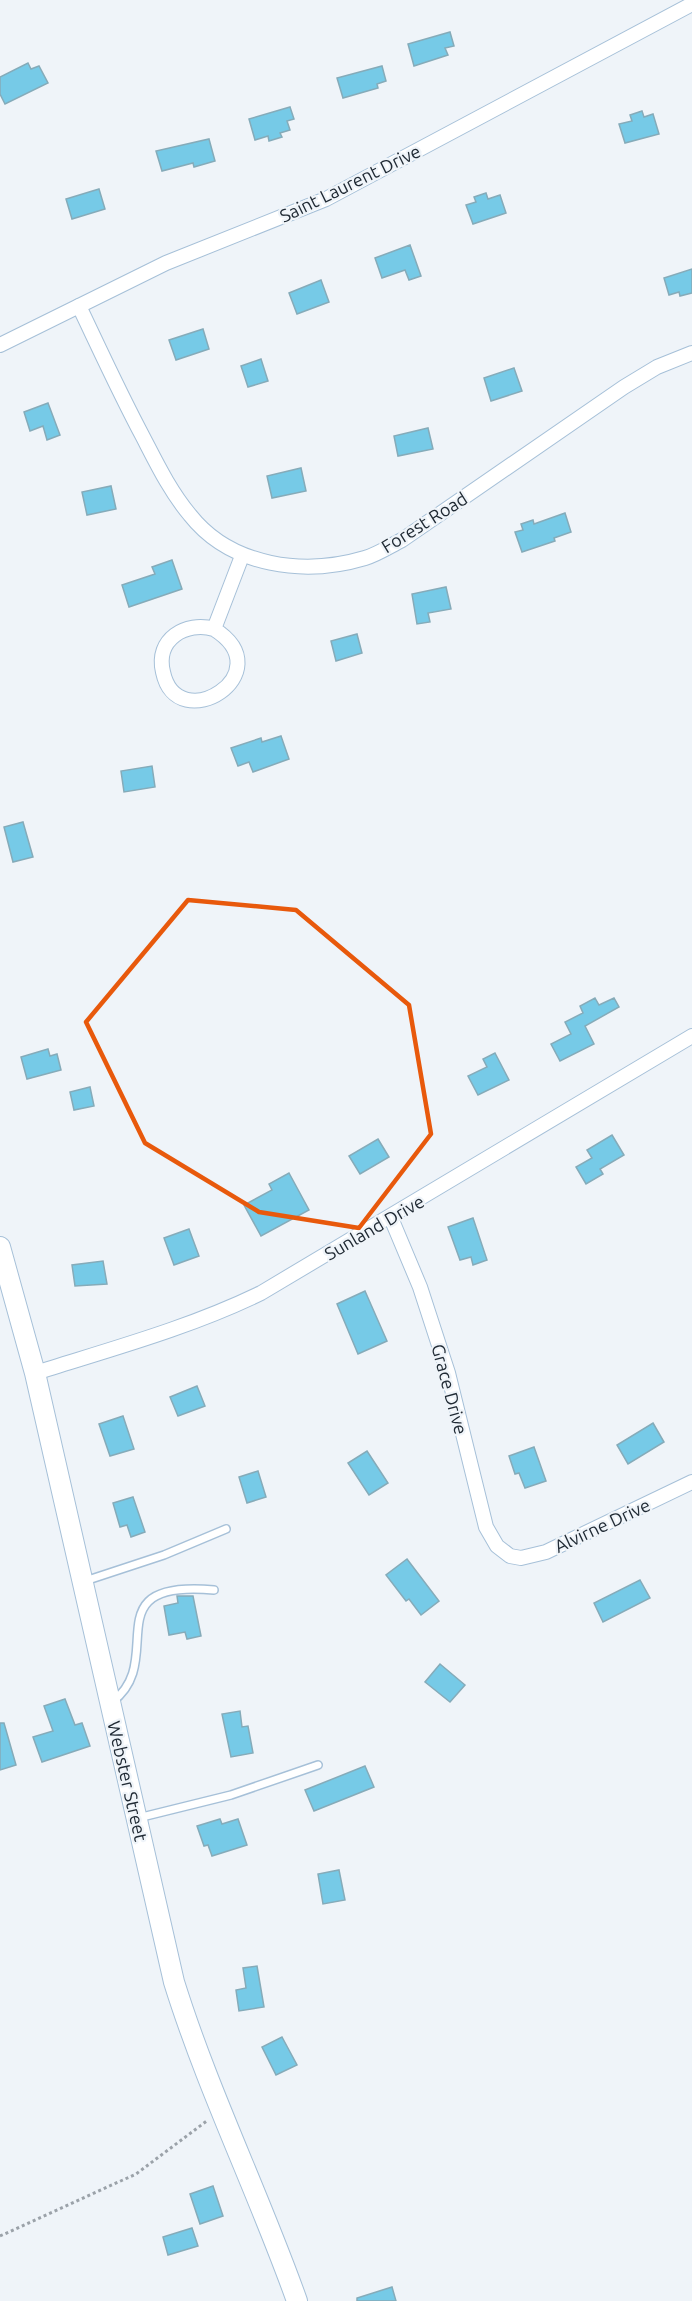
<svg xmlns="http://www.w3.org/2000/svg" width="692" height="2301" font-family="Ubuntu,sans-serif">
  <style>
    .building { fill: #76cae7; stroke: #85abb9; stroke-width: 1.5 }
    .lines { fill: none; stroke-linecap: round; stroke-linejoin: round }
    .service-casing { stroke: #a6c0d8; stroke-width: 10 }
    .minor-casing { stroke: #a6c0d8; stroke-width: 16 }
    .secondary-casing { stroke: #a6c0d8; stroke-width: 22 }
    .path { stroke: #9ba2a9; stroke-width: 3; stroke-dasharray: 3 3; stroke-linecap: butt }
    .service { stroke: #fff; stroke-width: 7 }
    .minor { stroke: #fff; stroke-width: 14 }
    .secondary { stroke: #fff; stroke-width: 20 }
    .marked { fill: none; stroke: #e8590c; stroke-width: 4.5; stroke-linejoin: round }
    .labels { text-anchor: middle; dominant-baseline: central; stroke-width: 4.5; stroke-linejoin: round; paint-order: stroke }
    .street-label { font-size: 18px; fill: #202a34; stroke: #eff4f9 }
  </style>
  <rect width="100%" height="100%" fill="#eff4f9"/>
  <g class="building">
    <polygon points="450,32 454,46 445,48 448,55 414,66 408,44"/>
    <polygon points="28,63 31,69 39,66 48,83 5,104 0,94 0,77"/>
    <polygon points="382,66 386,81 377,84 378,88 343,98 337,78"/>
    <polygon points="290,107 294,119 287,121 290,130 280,133 282,137 269,141 268,136 255,140 249,119"/>
    <polygon points="642,111 644,117 653,114 659,134 625,143 619,124 632,121 630,115"/>
    <polygon points="209,139 215,161 194,167 193,163 162,171 156,151"/>
    <polygon points="99,189 105,209 72,219 66,199"/>
    <polygon points="486,193 488,199 500,195 506,213 473,224 466,205 476,202 474,197"/>
    <polygon points="410,245 421,276 409,280 405,270 382,278 375,258"/>
    <polygon points="692,269 692,293 680,296 679,292 669,295 664,278"/>
    <polygon points="321,280 329,302 297,314 289,293"/>
    <polygon points="203,329 209,349 176,360 169,340"/>
    <polygon points="261,359 268,381 248,387 241,366"/>
    <polygon points="514,368 522,391 491,401 484,378"/>
    <polygon points="48,403 60,435 47,440 43,426 30,431 24,412"/>
    <polygon points="428,428 433,449 398,456 394,436"/>
    <polygon points="301,468 306,491 272,498 267,476"/>
    <polygon points="111,486 116,509 87,515 82,492"/>
    <polygon points="565,513 571,532 554,538 555,541 522,552 515,532 523,530 521,524 533,520 534,524"/>
    <polygon points="172,560 182,589 129,607 122,585 155,574 152,567"/>
    <polygon points="446,587 451,609 428,613 430,622 417,624 412,594"/>
    <polygon points="357,634 362,653 336,661 331,641"/>
    <polygon points="281,736 289,759 253,772 249,762 238,766 231,748 261,738 262,742"/>
    <polygon points="152,766 155,787 124,792 121,771"/>
    <polygon points="23,822 33,857 13,862 4,827"/>
    <polygon points="595,998 599,1005 614,998 619,1007 585,1026 594,1044 560,1061 551,1044 571,1034 565,1022 583,1013 580,1006"/>
    <polygon points="48,1049 50,1056 57,1054 61,1070 27,1079 21,1057"/>
    <polygon points="495,1053 509,1080 478,1095 468,1076 487,1067 483,1059"/>
    <polygon points="90,1087 94,1106 74,1110 70,1092"/>
    <polygon points="612,1135 624,1155 600,1169 603,1174 586,1184 576,1167 592,1158 587,1150"/>
    <polygon points="378,1139 389,1157 360,1174 349,1156"/>
    <polygon points="289,1173 309,1210 261,1236 244,1205 272,1190 269,1184"/>
    <polygon points="473,1218 487,1260 473,1265 471,1257 460,1260 448,1227"/>
    <polygon points="189,1229 199,1256 174,1265 164,1238"/>
    <polygon points="103,1261 107,1284 75,1286 72,1265"/>
    <polygon points="365,1291 387,1341 358,1354 337,1304"/>
    <polygon points="197,1386 205,1406 178,1416 170,1397"/>
    <polygon points="123,1416 134,1449 110,1456 99,1424"/>
    <polygon points="653,1423 664,1442 628,1464 617,1445"/>
    <polygon points="534,1447 546,1481 525,1488 519,1473 515,1474 509,1456"/>
    <polygon points="367,1451 388,1483 369,1495 348,1463"/>
    <polygon points="258,1471 266,1497 247,1503 239,1477"/>
    <polygon points="133,1497 145,1532 131,1537 127,1525 120,1527 113,1503"/>
    <polygon points="407,1559 439,1601 421,1615 409,1599 406,1601 386,1575"/>
    <polygon points="640,1580 650,1598 603,1622 594,1603"/>
    <polygon points="177,1596 193,1596 201,1636 187,1639 185,1632 169,1635 164,1606 178,1603"/>
    <polygon points="440,1664 465,1685 450,1702 425,1682"/>
    <polygon points="65,1699 75,1725 82,1723 90,1746 42,1762 33,1737 53,1731 44,1706"/>
    <polygon points="240,1711 242,1727 248,1726 253,1753 231,1757 222,1714"/>
    <polygon points="0,1723 4,1723 16,1765 0,1770"/>
    <polygon points="365,1766 374,1787 314,1811 305,1790"/>
    <polygon points="220,1819 222,1824 238,1819 247,1845 212,1856 208,1845 204,1846 197,1826"/>
    <polygon points="339,1870 345,1900 323,1904 318,1874"/>
    <polygon points="257,1966 264,2007 239,2011 236,1990 246,1988 243,1968"/>
    <polygon points="282,2037 297,2065 276,2075 262,2047"/>
    <polygon points="213,2186 223,2216 200,2224 190,2194"/>
    <polygon points="192,2228 198,2246 168,2255 163,2237"/>
    <polygon points="392,2287 396,2301 357,2301 357,2298"/>
  </g>
  <g class="lines">
    <g class="service-casing">
      <g id="service">
        <polyline points="85,1581 164,1555 226,1529"/>
        <path d="M112 1702C169 1660 91 1579 214 1590"/>
        <polyline points="138,1818 231,1795 318,1765"/>
      </g>
    </g>
    <g class="minor-casing">
      <g id="minor">
        <path d="M79 306C100 350 120 394 143 437 157 464 170 491 190 515 231 567 305 576 365 558 378 554 390 546 402 540L624 387 657 367 692 353"/>
        <polyline points="0,345 166,263 326,199 692,4"/>
        <path d="M214 629C284 673 177 739 163 672 155 639 186 621 214 629L242 556"/>
        <polyline points="391,1218 420,1287 448,1373 486,1527 497,1546 510,1556 521,1558 546,1552 692,1482"/>
        <path d="M35 1373C111 1349 189 1328 261 1293L692 1036"/>
      </g>
    </g>
    <g class="secondary-casing">
      <path id="secondary" d="M0 1247 35 1373 174 1982C208 2091 259 2194 297 2301"/>
    </g>
    <polyline class="path" points="0,2236 136,2174 208,2120"/>
    <use href="#service" class="service"/>
    <use href="#minor" class="minor"/>
    <use href="#secondary" class="secondary"/>
  </g>
  <path class="marked" d="M188 900 296 910 409 1005 431 1134 359 1228 259 1212 145 1143 86 1022Z"/>
  <g class="labels">
    <g class="street-label">
      <text transform="translate(350 183) rotate(-26)">Saint Laurent Drive</text>
      <text transform="translate(424 522) rotate(-32)">Forest Road</text>
      <text transform="translate(374 1227) rotate(-30)">Sunland Drive</text>
      <text transform="translate(450 1389) rotate(75)">Grace Drive</text>
      <text transform="translate(602 1525) rotate(-25)">Alvirne Drive</text>
      <text transform="translate(128 1781) rotate(77)">Webster Street</text>
    </g>
  </g>
</svg>
